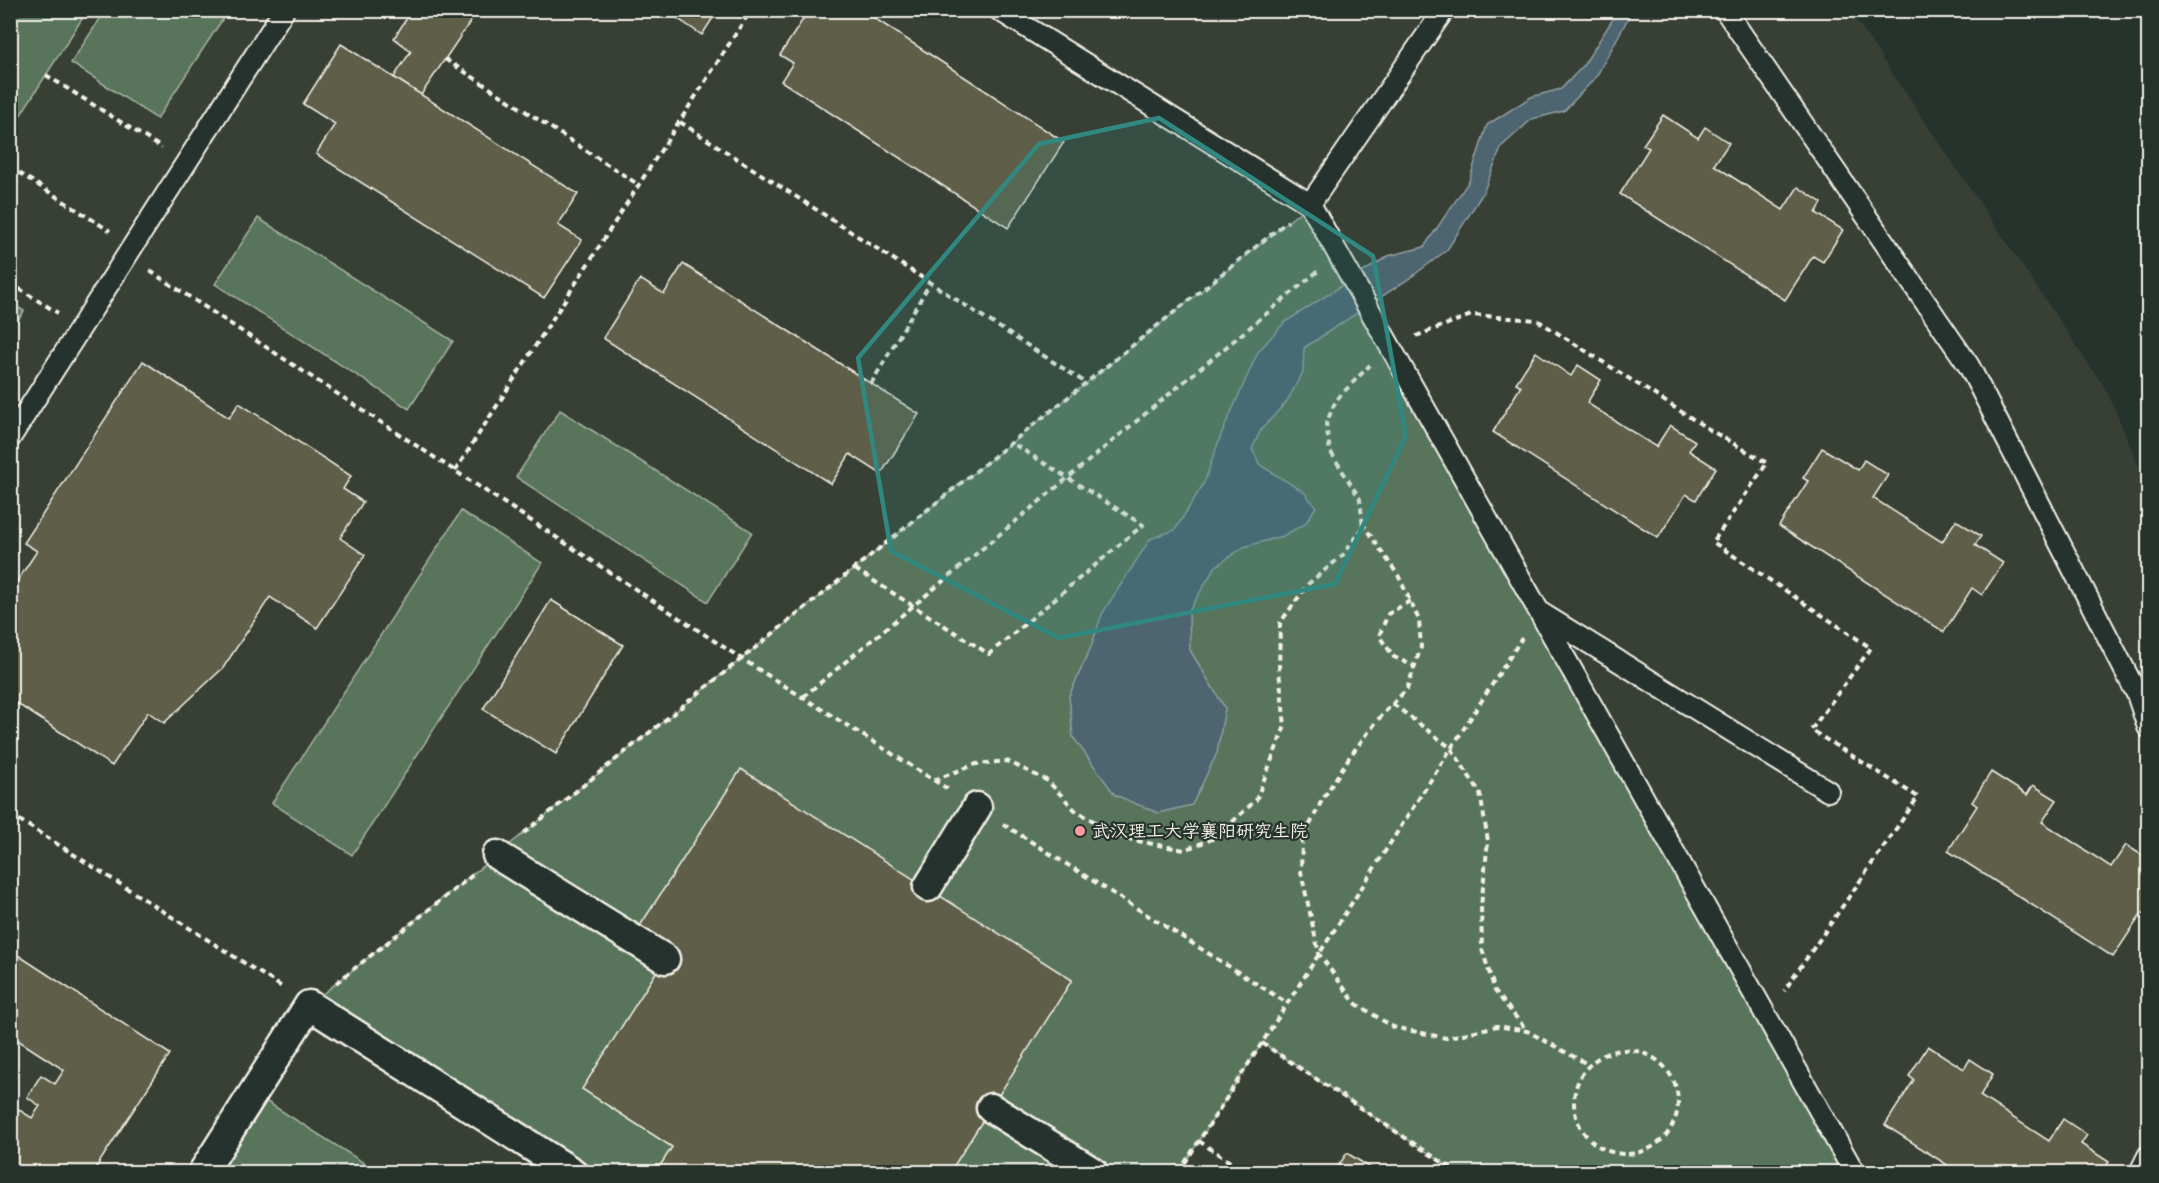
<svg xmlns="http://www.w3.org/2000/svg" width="2159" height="1183" font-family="'Architects Daughter','LXGW WenKai TC',sans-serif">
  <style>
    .built { fill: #374036 }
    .green { fill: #58745b; stroke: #a6b2a2; stroke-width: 1.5 }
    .water { fill: #4d6571; stroke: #909da1; stroke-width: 1.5 }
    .building { fill: #5f5f4a; stroke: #f4f1e8; stroke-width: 1.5 }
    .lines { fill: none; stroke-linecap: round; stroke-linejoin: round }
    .service-casing { stroke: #f4f1e8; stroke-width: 24 }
    .pedestrian-casing { stroke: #f4f1e8; stroke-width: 33 }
    .path { stroke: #f4f1e8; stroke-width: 4; stroke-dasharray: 6 4.5; stroke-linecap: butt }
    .service { stroke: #26332d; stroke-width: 20 }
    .pedestrian { stroke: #26332d; stroke-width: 28 }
    .marked { fill: #318880; fill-opacity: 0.2; stroke: #318880; stroke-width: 4.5; stroke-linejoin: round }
    .poi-dot { fill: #ff9aa2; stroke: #26332d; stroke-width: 2 }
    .labels { text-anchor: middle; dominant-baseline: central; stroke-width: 4.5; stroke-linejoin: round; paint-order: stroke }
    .poi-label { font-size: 18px; fill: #f4f1e8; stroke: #26332d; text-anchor: start }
  </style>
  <rect width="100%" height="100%" fill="#26332d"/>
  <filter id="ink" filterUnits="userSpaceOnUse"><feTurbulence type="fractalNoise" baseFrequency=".0167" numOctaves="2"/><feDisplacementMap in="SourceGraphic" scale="12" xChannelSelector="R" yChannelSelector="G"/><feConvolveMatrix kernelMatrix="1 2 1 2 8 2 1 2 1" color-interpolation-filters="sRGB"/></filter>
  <g filter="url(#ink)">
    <polygon class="built" points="10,11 1850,11 2108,393 2148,489 2148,1172 11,1172"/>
    <g class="green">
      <polygon points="10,11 87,11 11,130 10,130"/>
      <polygon points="105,11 105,10 228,11 157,119 71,63"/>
      <polygon points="1310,204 1854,1172 1457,1172 1262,1043 1179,1172 571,1172 309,1005"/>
      <polygon points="258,218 453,341 409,409 215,284"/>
      <polygon points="11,303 24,311 11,332"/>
      <polygon points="560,410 752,532 708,602 516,477"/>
      <polygon points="461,511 542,563 352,855 272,803"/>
      <polygon points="253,1093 369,1166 375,1172 203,1172"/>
    </g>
    <polygon class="water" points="1618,11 1632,11 1596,77 1564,111 1532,119 1502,146 1483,193 1447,250 1410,278 1304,348 1303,372 1287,401 1261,430 1252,449 1260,465 1304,492 1316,507 1305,524 1283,536 1244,547 1215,567 1189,611 1190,650 1225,708 1217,753 1192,805 1158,813 1115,795 1073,737 1069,696 1091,647 1102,614 1150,539 1175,530 1204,483 1221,435 1258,352 1285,322 1388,256 1424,247 1469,181 1487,125 1531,97 1561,89 1583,66"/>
    <g class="building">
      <polygon points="412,10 478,10 421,95 394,77 411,51 394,38"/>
      <polygon points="665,10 718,10 702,35"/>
      <polygon points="809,10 862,10 1064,142 1008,228 781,81 793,63 780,55"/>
      <polygon points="341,44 578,194 558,225 582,240 544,298 316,154 335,124 303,104"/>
      <polygon points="1663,115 1698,138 1705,127 1729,143 1714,165 1783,210 1798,187 1822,203 1816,213 1843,230 1823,262 1813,256 1785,300 1620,194 1649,148 1643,145"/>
      <polygon points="683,264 919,414 881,474 850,454 831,484 603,338 640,279 664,294"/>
      <polygon points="1536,352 1571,376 1578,365 1601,380 1587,403 1656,447 1670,425 1695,441 1689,451 1716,468 1696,500 1686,494 1658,538 1493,432 1521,386 1516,383"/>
      <polygon points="143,361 229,418 239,403 351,476 343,489 363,502 340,538 365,555 317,628 270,597 223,668 164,723 148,712 112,766 10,699 10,592 37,551 24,543"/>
      <polygon points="1822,448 1858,470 1864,460 1888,475 1873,498 1942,542 1956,520 1981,536 1975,545 2003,563 1982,595 1972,588 1944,632 1779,526 1808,481 1803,478"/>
      <polygon points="551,600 623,645 556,754 483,709"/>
      <polygon points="741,769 1072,980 950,1172 656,1172 672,1147 582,1089 669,952 636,932"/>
      <polygon points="1991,772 2027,795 2033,785 2057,800 2042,822 2111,867 2126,845 2148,859 2148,864 2144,870 2148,873 2148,918 2142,913 2113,957 1948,851 1977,806 1972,802"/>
      <polygon points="10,950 170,1054 93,1172 10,1172 10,1104 32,1118 40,1106 27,1097 41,1075 55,1084 64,1070 10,1035"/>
      <polygon points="1928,1046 1964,1069 1970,1059 1993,1074 1980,1096 2049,1141 2063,1119 2087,1135 2081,1144 2109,1162 2102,1172 1958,1172 1885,1125 1914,1080 1909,1076"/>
      <polygon points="1347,1153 1377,1172 1334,1172"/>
    </g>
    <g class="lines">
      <g class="service-casing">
        <g id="service">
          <polyline points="999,10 1310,204 1854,1172"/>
          <polyline points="1725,10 1969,366 2137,694 2148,727"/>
          <polyline points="1310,204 1444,10"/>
          <polyline points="10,438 284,10"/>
          <polyline points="1541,613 1828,791"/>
          <polyline points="2140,1172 2148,1156"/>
        </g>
      </g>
      <g class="pedestrian-casing">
        <g id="pedestrian">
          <polyline points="497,855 665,959"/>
          <polyline points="928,887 977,807"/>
          <polyline points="991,1108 1093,1172"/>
          <polyline points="203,1172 309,1005 572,1172"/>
        </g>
      </g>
      <g class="path">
        <polyline points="445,59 639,185"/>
        <polyline points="46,75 162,148"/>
        <polyline points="680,122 1086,383"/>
        <polyline points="10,167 110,231"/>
        <polyline points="150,271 742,659 951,791"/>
        <polyline points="10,283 58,313"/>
        <polyline points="1416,336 1471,315 1537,320 1710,430 1767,463 1713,542 1871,648 1811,730 1918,797 1784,991"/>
        <polyline points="871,384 930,283"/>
        <polyline points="455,471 751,10"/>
        <polyline points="1362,523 1398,575 1419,620 1421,647 1407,689 1381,716 1350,756 1321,802 1302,841 1301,872 1319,954 1355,1003 1393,1027 1446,1038 1497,1026 1527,1031 1589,1065"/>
        <polyline points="855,569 989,654 1143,525 1012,443"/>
        <polyline points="1410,601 1388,614 1379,636 1394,657 1414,666"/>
        <polyline points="803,697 1318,271"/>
        <polyline points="1393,704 1451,748 1480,793 1488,841 1481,906 1482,949 1495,991 1527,1031"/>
        <polyline points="934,780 976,764 1007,761 1048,781 1075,810 1122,838 1184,850 1215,838 1256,800 1285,726 1279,671 1280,623 1308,584 1342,556 1363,528 1360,499 1330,451 1326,424 1336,400 1370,365"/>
        <polyline points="10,814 282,987"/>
        <polyline points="1003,824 1287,1003"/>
        <polyline points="524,833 1288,221"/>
        <polyline points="336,983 474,874"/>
        <polyline points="1262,1043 1457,1172"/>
        <circle cx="1626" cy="1102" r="52"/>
        <polyline points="1199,1141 1245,1172"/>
        <polyline points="1179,1172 1522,638"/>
      </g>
      <use href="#service" class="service"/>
      <use href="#pedestrian" class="pedestrian"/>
    </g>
  </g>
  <path class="marked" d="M1159 118 1373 256 1406 436 1335 584 1059 638 891 551 858 358 1039 144Z"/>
  <circle class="poi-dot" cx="1080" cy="831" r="6"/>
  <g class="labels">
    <g class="poi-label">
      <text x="1092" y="831">武汉理工大学襄阳研究生院</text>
    </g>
  </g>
  <rect width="2159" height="1183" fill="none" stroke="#26332d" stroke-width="36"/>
  <rect x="18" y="18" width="2123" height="1147" fill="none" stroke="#f4f1e8" stroke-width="2" filter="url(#ink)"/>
</svg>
